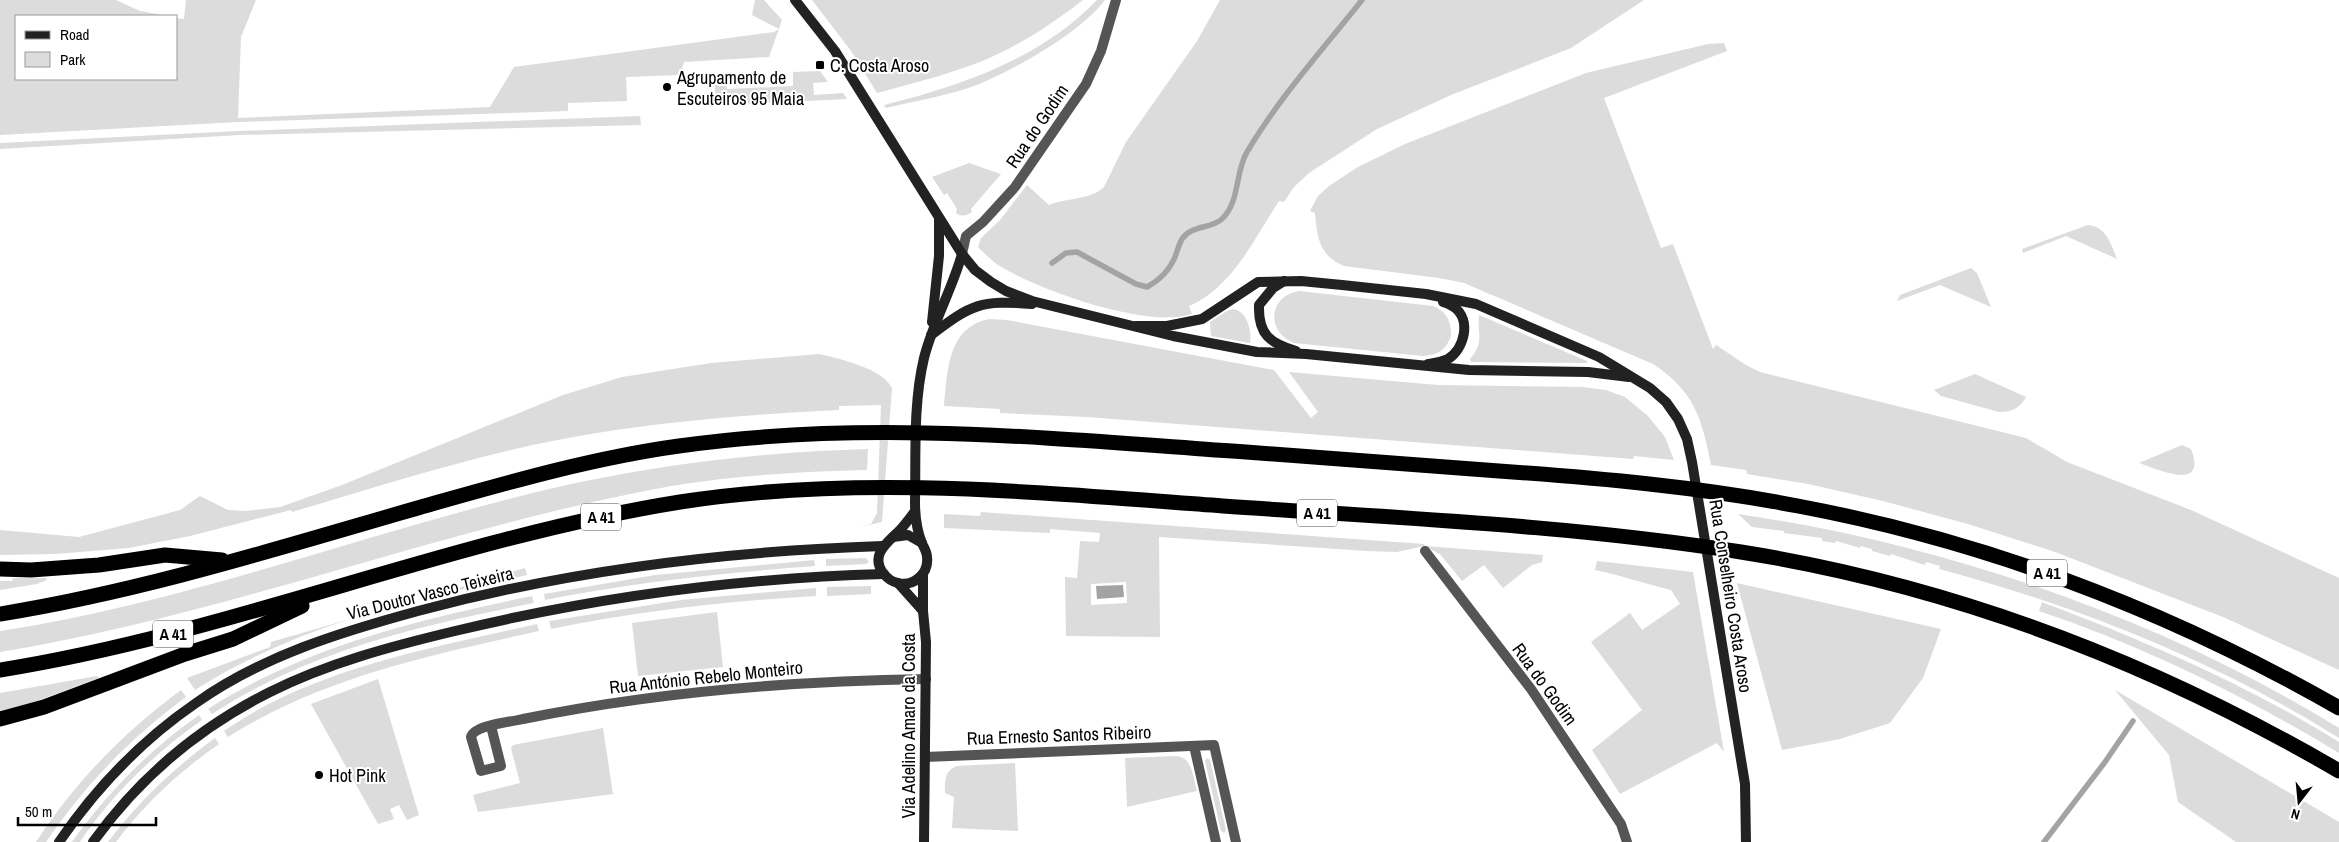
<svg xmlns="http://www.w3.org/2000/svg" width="2339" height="842" font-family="'Archivo Narrow',sans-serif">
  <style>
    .green { fill: #dcdcdc; fill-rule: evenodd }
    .water { fill: #a3a3a3 }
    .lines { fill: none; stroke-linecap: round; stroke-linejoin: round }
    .stream { stroke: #a3a3a3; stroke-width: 5.5 }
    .street { stroke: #555; stroke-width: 10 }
    .secondary { stroke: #222; stroke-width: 10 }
    .highway { stroke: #000; stroke-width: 15 }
    .poi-dot { fill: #000; stroke: #fff; stroke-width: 2 }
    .labels { text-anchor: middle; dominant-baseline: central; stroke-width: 4; stroke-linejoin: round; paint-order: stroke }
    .shield { fill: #fff; stroke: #4c4c4c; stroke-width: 1 }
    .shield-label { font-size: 16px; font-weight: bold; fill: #000 }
    .poi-label { font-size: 18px; fill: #000; stroke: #fff; text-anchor: start }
    .street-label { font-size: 18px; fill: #000; stroke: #fff }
  </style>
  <rect width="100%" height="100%" fill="#fff"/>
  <g class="green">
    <polygon points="0,0 116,0 140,11 168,16 16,16 16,79 176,79 176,18 184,19 186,0 256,0 241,37 238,118 490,107 514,67 774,32 779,29 752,15 755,0 764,0 782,20 769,57 684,62 680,75 626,77 627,101 568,103 568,111 238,122 0,135"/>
    <path d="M812 0H1083C1057 20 1028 40 998 54 960 72 917 82 877 93L851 51Z"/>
    <path d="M1097 0H1105C1081 32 1016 69 979 84 952 95 915 101 886 108L884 105C961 86 1040 59 1097 0Z"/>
    <path d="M1220 0H1644L1571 48 1451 95 1377 129 1309 173 1294 187 1284 202 1279 201C1255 238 1231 289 1189 306L1192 314C1147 329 1038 290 998 265 991 260 984 253 978 247L981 238 1000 220 1027 185 1049 205C1065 198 1091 200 1104 187L1126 142 1197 41Z"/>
    <path d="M1724 43 1727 51 1604 98 1661 248 1673 244 1713 349 1716 345 1746 365 1760 372 2026 438 2067 462 2191 510 2339 578V670L2223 617 2055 552 1968 524 1883 501 1808 484 1747 474 1746 470 1711 465C1702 418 1694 391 1653 364L1464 283 1439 278 1344 266C1319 256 1317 237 1315 213L1310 211 1318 196 1329 186 1358 167 1405 144 1586 73 1708 44Z"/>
    <polygon points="820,71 828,82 813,83 814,95 843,93 847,99 716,105 714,74 726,74 727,89 793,86 793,72"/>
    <polygon points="640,116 641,125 240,135 0,149 0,143 238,131"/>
    <path d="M969 163 1001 174 971 209 972 212C967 216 961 217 956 213L957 209 947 193 944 195 932 177Z"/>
    <path d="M2088 225C2107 227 2111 244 2117 259L2066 236 2023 253 2022 249Z"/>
    <polygon points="1971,268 1977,273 1991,307 1940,285 1897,301 1900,295"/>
    <path d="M1299 291 1433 306C1447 312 1451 321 1451 336 1446 350 1438 355 1423 356L1294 343C1266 332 1268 296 1299 291Z"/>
    <path d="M1233 309C1247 311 1252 331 1250 343L1211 336 1210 322 1227 311Z"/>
    <path d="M1479 315 1587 361V363L1471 362 1470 359C1485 342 1477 333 1479 315Z"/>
    <path d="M989 319 1007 320 1274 370 1311 418 1318 412 1289 372 1438 385 1583 387 1606 390 1625 397 1648 416 1665 437 1674 460 1634 456 1633 459 1087 417 1000 413V409L944 406C948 370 947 328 989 319Z"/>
    <path d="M819 354C840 359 882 368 892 388L882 522 860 527 871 524 877 513 881 405 839 406V410C758 414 677 420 597 433 494 449 393 482 292 512L291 510 190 536 129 548 55 554 0 555V530L79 537 180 510 200 496 228 510 245 511 280 507 342 485 563 395 622 377 711 363Z"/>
    <path d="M1975 374 2026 397C2020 408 2012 412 1999 412L1941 396 1934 390Z"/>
    <path d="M2182 445 2191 449C2208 493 2157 469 2139 463Z"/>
    <path d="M868 449 867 470C793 472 718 476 645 491 427 534 219 616 0 652V631C188 602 365 533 549 489 654 465 760 452 868 449Z"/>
    <path d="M981 512 1424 544 1425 546 1543 555 1542 562 1532 565 1503 588 1484 565 1462 581 1440 554 1424 546 1397 552 1367 551 1159 537 1160 637 1066 636 1065 577 1077 578 1080 541 1099 542 1100 533 1050 529V533L944 528V514L980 516ZM1126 582 1127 603 1091 605V584Z"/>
    <path d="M1738 514C1945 544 2160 618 2339 728V738C2216 661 2078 606 1939 569L1940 566 1926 562 1925 565 1891 554 1890 556 1872 551V549L1861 546 1860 548 1836 541 1835 543 1822 541V538L1784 533V531L1752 527Z"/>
    <polygon points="866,558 869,562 866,564 826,566 826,559"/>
    <path d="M814 560 815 566C724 573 634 582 545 600L544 594 655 575Z"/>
    <path d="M1597 561 1693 572 1724 752 1717 743 1620 794 1592 750 1642 710 1591 642 1630 613 1642 630 1680 604 1671 590C1645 584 1621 575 1595 570Z"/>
    <polygon points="525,568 527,575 428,597 518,570"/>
    <polygon points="13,578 46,578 47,580 37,584 0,590 0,581 12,581"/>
    <polygon points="1737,583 1941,629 1923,678 1890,723 1840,739 1782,750"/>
    <polygon points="871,586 871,594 827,596 827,587"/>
    <path d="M816 588V596C727 601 639 611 551 629L549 621 681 600Z"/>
    <path d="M532 596 534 603C422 625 308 651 212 714L208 709C308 645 418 620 532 596Z"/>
    <path d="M2042 602C2145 641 2246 684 2339 742V753C2245 696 2144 646 2039 611Z"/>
    <polygon points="717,612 723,667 638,676 632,623"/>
    <path d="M350 619C295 637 244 659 195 690L187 678 270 647 271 642Z"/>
    <path d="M537 624 539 631C431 655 323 677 228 737L224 731C314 668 432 648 537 624Z"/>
    <polygon points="97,676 99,678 31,703 0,711 0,693"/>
    <polygon points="378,679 419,815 407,820 399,805 390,809 394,819 378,824 311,704"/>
    <path d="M181 690 186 697C129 739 86 784 46 842H36C75 782 124 732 181 690Z"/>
    <polygon points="2115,690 2339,822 2339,842 2236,842 2178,802 2169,755"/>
    <path d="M199 715 202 720C155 753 112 794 80 842H72C107 793 149 750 199 715Z"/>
    <polygon points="603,728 613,794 478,812 473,795 520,783 511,748 513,745"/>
    <path d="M215 738 219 744C180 771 144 804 116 842H108C141 799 172 770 215 738Z"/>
    <path d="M1177 756C1193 758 1193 778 1197 791L1127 807 1125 758Z"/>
    <polygon points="1207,758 1210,760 1226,830 1224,833 1221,831 1205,761"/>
    <path d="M1015 763 1018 831 952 828 954 797 945 793C945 781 944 771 957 766Z"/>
  </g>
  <polygon class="water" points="1123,585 1124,597 1097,599 1096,586"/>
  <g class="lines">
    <g class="stream">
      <path d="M1052 263 1066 253 1077 252 1136 284 1147 287C1160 280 1169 271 1175 257 1177 252 1179 244 1182 239 1191 225 1211 229 1222 219 1240 202 1235 172 1247 152 1278 99 1324 48 1362 0"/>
      <polyline points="2044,842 2105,762 2133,721"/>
    </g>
    <g class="street">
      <polyline points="962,254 966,236 983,222 1015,187 1086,84 1101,51 1116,0"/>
      <polyline points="1425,551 1531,689 1621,824 1627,842"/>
      <path d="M491 726 501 766 481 771 471 737C474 725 511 722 523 719 655 692 791 681 926 679"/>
      <polyline points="1194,746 1216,842"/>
      <polyline points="925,757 1214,745 1236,842"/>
    </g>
    <g class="secondary">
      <polyline points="795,0 835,51 962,254 975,270 991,282 1006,291 1032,301 1173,336 1257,352 1306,354 1469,370 1588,372 1629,377"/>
      <path d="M1284 281 1273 288 1259 305C1258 335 1270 343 1296 351"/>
      <polyline points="932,322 939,256 939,219"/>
      <polyline points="1136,326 1167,326 1202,319 1258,282 1301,281 1342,285 1426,294 1476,304 1599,357 1650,388 1666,402 1678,419 1687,439 1692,462 1745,784 1746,842"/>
      <path d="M931 335C972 304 980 300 1032 304"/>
      <path d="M1428 364C1434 363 1442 362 1448 359 1464 349 1472 320 1454 307 1451 305 1447 303 1443 302"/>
      <path d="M915 511C911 517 906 523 901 529 890 541 869 553 883 573 887 578 892 582 898 583 914 587 929 573 927 557 927 552 924 548 922 543 917 531 915 515 915 502 916 454 913 404 924 358 933 322 952 290 962 254"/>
      <polyline points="893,537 908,535 922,543"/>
      <polyline points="923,574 923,611 926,642 924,842"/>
      <polyline points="898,583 923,611"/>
      <path d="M59 842C96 788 142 740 196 703 262 656 341 632 418 611 570 570 726 551 883 546"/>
      <path d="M93 842C139 778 200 727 270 692 328 663 392 646 455 631 596 597 739 578 884 574"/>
    </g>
    <g class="highway">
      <polyline points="0,569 31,570 99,565 165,555 222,560"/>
      <path d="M0 614C143 591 282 547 421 507 506 483 592 458 679 446 868 419 1057 439 1246 452 1330 458 1414 465 1499 471 1599 478 1700 487 1798 506 1989 542 2171 612 2339 708"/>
      <path d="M0 670C232 633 449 539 680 502 860 474 1043 493 1223 506 1396 518 1570 525 1741 552 1954 586 2154 663 2339 771"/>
      <polyline points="0,719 44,707 185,654 233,639 302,606"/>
    </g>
  </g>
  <g class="poi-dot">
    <rect x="815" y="60" width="10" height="10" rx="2.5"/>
    <circle cx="667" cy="87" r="5"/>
    <circle cx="319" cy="775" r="5"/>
  </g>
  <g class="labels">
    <g class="shield">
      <rect x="1297" y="499.5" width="40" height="27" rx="4"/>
      <rect x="581" y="503.5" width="40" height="27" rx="4"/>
      <rect x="2027" y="559.5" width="40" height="27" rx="4"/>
      <rect x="153" y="620.5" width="40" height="27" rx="4"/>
    </g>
    <g class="shield-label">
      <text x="1317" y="513">A 41</text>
      <text x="601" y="517">A 41</text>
      <text x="2047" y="573">A 41</text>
      <text x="173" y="634">A 41</text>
    </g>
    <g class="poi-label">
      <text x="830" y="65">C. Costa Aroso</text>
      <text x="677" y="77">Agrupamento de<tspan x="677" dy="21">Escuteiros 95 Maia</tspan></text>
      <text x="329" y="775">Hot Pink</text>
    </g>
    <g class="street-label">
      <text transform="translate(1037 126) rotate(-56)">Rua do Godim</text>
      <text transform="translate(430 593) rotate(-14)">Via Doutor Vasco Teixeira</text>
      <text transform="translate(1731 596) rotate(81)">Rua Conselheiro Costa Aroso</text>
      <text transform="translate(706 677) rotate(-6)">Rua António Rebelo Monteiro</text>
      <text transform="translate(1545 684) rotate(54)">Rua do Godim</text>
      <text transform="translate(908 726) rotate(-90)">Via Adelino Amaro da Costa</text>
      <text transform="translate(1059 735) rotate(-2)">Rua Ernesto Santos Ribeiro</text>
    </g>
  </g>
  <rect x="15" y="15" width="162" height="65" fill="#ffffff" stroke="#999999"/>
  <rect x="25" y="31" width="25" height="8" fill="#222222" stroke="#999999"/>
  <text x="60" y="40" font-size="15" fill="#000000">Road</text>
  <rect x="25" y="52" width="25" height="15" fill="#dcdcdc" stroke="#999999"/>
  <text x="60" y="65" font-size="15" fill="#000000">Park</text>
  <g transform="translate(2299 802) rotate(196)" stroke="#ffffff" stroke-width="4" paint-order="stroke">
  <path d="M0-4L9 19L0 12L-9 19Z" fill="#000000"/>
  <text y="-8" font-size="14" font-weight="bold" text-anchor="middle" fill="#000000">N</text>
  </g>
  <path d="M18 817v8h138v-8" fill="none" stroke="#000000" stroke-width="2.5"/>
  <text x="25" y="817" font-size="15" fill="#000000" stroke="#ffffff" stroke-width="4" paint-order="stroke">50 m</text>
</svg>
